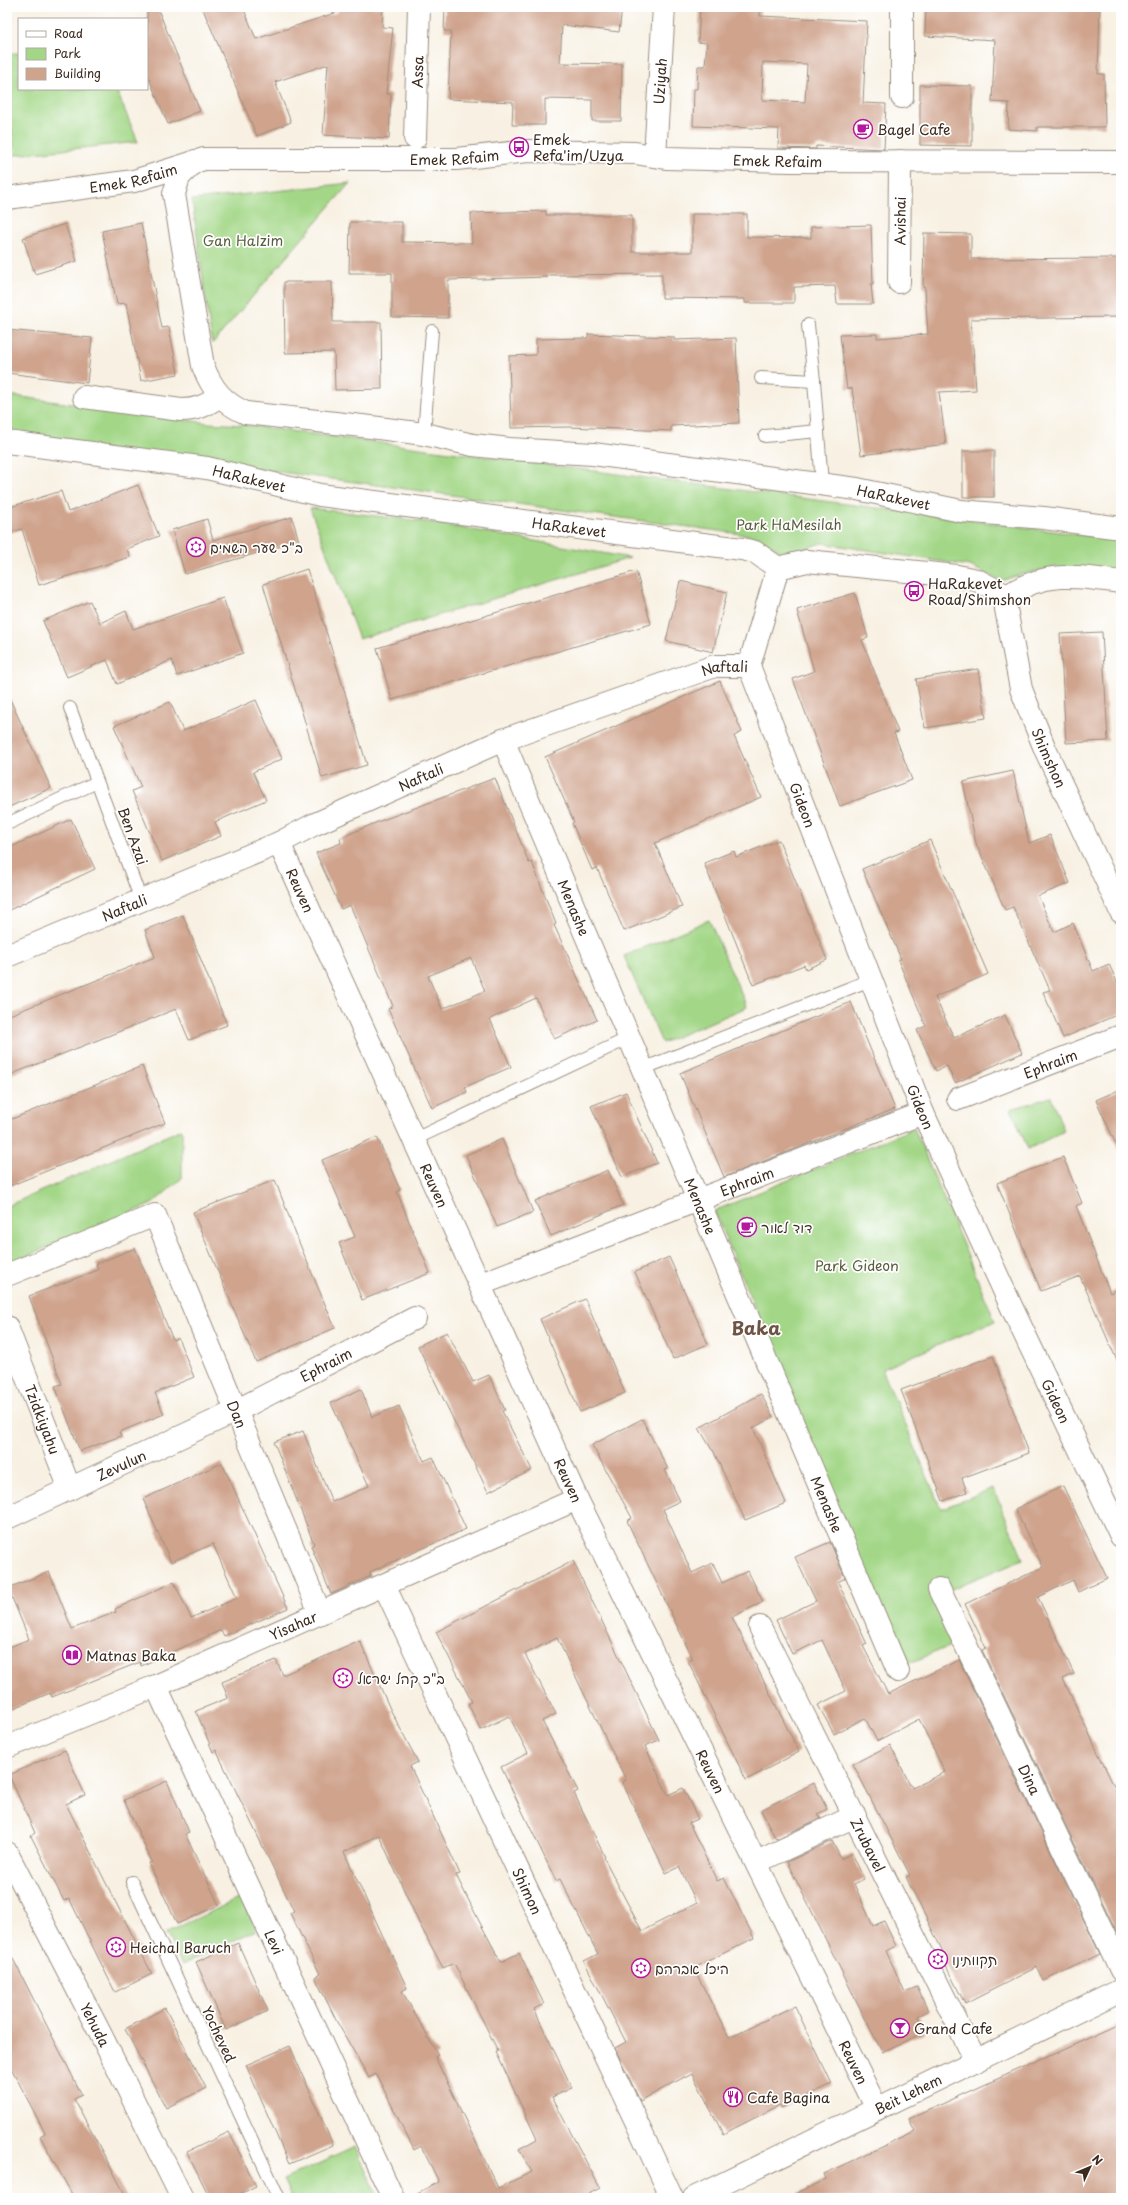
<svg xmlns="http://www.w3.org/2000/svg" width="1128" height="2205" font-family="'Playpen Sans','Playpen Sans Hebrew',sans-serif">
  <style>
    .green { fill: #a3d787; stroke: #6f8052 }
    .building { fill: #cfa38c; fill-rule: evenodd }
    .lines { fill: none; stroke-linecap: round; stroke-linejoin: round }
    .lane-casing { stroke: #9a8e80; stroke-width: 14 }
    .street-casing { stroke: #9a8e80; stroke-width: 24 }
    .secondary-casing { stroke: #9a8e80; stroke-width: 24 }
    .lane { stroke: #fff; stroke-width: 12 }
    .street { stroke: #fff; stroke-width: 22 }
    .secondary { stroke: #fff; stroke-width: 22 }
    .labels { text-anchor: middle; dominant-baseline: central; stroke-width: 3.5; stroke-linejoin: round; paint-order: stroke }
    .street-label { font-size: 14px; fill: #3b2a1e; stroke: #fff }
    .poi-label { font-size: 14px; fill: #3b2a1e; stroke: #fff; text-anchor: start }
    .park-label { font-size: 14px; fill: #5a5e3e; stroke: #fff }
    .district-label { font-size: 18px; font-weight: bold; fill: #6f5444; stroke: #fff }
  </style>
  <rect width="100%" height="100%" fill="#fff"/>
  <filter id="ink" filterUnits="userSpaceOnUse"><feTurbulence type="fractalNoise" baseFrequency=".025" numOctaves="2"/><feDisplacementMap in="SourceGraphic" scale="8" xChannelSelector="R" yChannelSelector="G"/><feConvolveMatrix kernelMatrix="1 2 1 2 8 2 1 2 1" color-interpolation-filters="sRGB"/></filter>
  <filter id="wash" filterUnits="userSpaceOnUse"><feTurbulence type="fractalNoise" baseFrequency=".012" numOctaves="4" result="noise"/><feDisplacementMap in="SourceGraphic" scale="16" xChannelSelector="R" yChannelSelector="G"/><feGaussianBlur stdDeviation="0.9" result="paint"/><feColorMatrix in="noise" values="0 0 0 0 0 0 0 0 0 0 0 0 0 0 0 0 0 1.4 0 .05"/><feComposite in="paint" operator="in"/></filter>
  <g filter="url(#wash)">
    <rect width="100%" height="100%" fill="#f8f1e3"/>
    <g class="green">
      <polygon points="19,53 19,89 116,89 138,142 15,155 7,97 7,54"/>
      <polygon points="350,183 212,344 192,200"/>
      <polygon points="7,395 208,423 244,425 1121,540 1121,574 1053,568 1019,575 1001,581 970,566 822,543 785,555 769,544 748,535 198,461 7,437"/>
      <polygon points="310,508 428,522 630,558 359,639"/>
      <polygon points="709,920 747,1007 662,1043 624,956"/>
      <polygon points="1051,1097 1064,1131 1028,1149 1011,1109"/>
      <polygon points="914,1128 995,1321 882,1369 941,1509 993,1488 1023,1559 934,1596 955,1644 905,1665 714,1211"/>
      <polygon points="182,1129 182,1178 152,1204 7,1264 7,1206"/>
      <polygon points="242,1897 256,1930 182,1965 166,1933"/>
      <polygon points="355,2147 379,2198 292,2198 283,2180"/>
    </g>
    <g id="blocks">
      <g class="building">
        <polygon points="147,7 157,7 200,111 168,124 147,74"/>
        <polygon points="202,7 243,7 256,39 338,12 338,7 383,7 382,27 393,28 386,94 391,94 389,139 323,135 328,64 275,82 291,122 257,136"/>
        <polygon points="445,7 622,7 619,32 562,25 560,63 622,64 621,121 592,121 592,100 545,99 545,125 512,125 513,102 448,99 451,31 444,31"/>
        <path d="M700 7H760V16L867 21 863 103 886 104 884 149 816 146V149L778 148 779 129 693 126 694 89H697L698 66H705L707 43 698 42ZM763 62 807 64 805 102 762 100Z"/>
        <polygon points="926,7 1100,7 1098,74 1104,74 1105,127 1037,127 1037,131 1008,129 1009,103 992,102 995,40 925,36"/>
        <polygon points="920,85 972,86 972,146 920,145"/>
        <polygon points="546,211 546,215 632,215 632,252 692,252 692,214 747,214 747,237 811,238 811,227 871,225 873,284 871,284 873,304 837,304 835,286 794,287 794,303 745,303 745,299 662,298 662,274 548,275 548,277 448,280 448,318 392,317 392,273 349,273 350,222 402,222 402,242 472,243 471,213"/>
        <polygon points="141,223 162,328 169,327 178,374 141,381 126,303 117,304 102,231"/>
        <polygon points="65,224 77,261 35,274 23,238"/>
        <polygon points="924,233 971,234 971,259 1119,258 1120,317 971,319 976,390 939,392 946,444 861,455 852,388 847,389 840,335 877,334 877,338 928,334 925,288 923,287"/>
        <polygon points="284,282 332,282 333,322 381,322 382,389 335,390 334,352 285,353"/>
        <polygon points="7,330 92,338 87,383 7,373"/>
        <polygon points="588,334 674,337 674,340 736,338 739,423 671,426 671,431 568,427 511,428 509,356 536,355 536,339 588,338"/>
        <rect x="963" y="451" width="31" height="46"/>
        <polygon points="138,485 159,536 127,549 130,557 39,585 22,529 7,534 7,508 61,491 68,512"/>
        <polygon points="292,517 299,541 185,574 172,530 207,519 213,540"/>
        <polygon points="307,569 367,765 322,778 263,584"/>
        <polygon points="636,571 651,624 392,700 377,648"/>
        <polygon points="680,581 727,592 713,652 666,641"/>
        <polygon points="855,593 868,638 862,640 898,732 894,733 912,780 840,806 793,679 814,671 797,610"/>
        <polygon points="223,598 243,653 177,676 172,660 117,684 107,660 67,677 43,621 90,601 100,623 126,611 133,629"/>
        <polygon points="1102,632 1108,741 1066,743 1060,634"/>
        <polygon points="978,669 986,718 925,728 916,679"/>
        <polygon points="720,681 742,732 734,736 761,797 655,843 682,907 624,931 597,868 592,870 572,823 574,822 545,757"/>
        <polygon points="7,693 51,788 7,808"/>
        <polygon points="256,700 282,759 253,772 266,800 215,822 221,836 162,861 132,791 141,787 114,726 170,702 183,731"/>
        <polygon points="1013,771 1029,843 1050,835 1070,883 1038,896 1054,932 1073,923 1093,971 1109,964 1121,991 1121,1013 1063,1038 1043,992 1050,990 1013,907 1005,910 976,843 963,782"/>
        <path d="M495 778 529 863 532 862 541 886 556 924 554 925 597 1020 554 1039 536 998 490 1019 511 1067 465 1087 467 1092 432 1108 388 1009 393 1006 350 905 341 909 316 853 341 843 340 838 380 821ZM471 958 485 991 442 1009 428 976Z"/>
        <polygon points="71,819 95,869 7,911 7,849"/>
        <polygon points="779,840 827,960 806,969 804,965 753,985 704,863 734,851 736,857"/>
        <polygon points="930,840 988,974 935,997 954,1038 1005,1015 1022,1053 955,1083 947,1066 936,1071 917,1030 926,1026 898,960 901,959 862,869"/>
        <polygon points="183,915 227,1025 189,1040 176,1009 7,1076 7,1016 155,957 145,930"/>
        <polygon points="851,1002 895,1109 724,1177 680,1073"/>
        <polygon points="142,1066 165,1123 7,1187 7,1121"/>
        <polygon points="1121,1089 1121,1155 1096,1100"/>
        <polygon points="626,1092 657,1163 622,1177 591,1106"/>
        <polygon points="377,1137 400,1190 397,1192 430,1273 362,1300 339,1243 355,1237 322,1160"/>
        <polygon points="502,1139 533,1212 497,1227 466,1155"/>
        <polygon points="1063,1157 1082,1203 1076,1206 1110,1293 1121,1288 1121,1370 1080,1276 1041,1291 997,1183"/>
        <polygon points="608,1170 623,1205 551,1236 535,1201"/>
        <polygon points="275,1180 298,1240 335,1328 256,1362 193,1212"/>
        <polygon points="135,1248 173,1340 178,1338 194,1377 155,1393 164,1414 119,1432 121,1436 80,1451 55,1386 62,1384 29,1296 98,1270 96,1264"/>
        <polygon points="669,1257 708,1344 673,1359 635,1272"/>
        <polygon points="585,1299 625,1393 580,1412 540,1319"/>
        <polygon points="447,1332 473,1382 489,1375 505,1410 502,1411 532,1470 488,1492 418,1346"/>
        <polygon points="993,1356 1029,1453 962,1478 967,1492 943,1501 901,1390"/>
        <polygon points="361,1389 372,1417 399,1406 424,1461 433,1457 466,1529 370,1572 371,1576 331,1594 311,1546 314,1544 274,1442 303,1431 332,1502 369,1486 331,1403"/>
        <polygon points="761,1394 773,1417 753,1428 786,1503 745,1520 713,1450 712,1450 699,1428"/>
        <polygon points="642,1419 668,1469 665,1470 680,1501 663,1509 692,1573 713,1563 722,1583 748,1571 763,1602 732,1617 799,1752 746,1780 688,1661 693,1659 627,1521 632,1518 592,1445"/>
        <polygon points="222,1463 288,1608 224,1636 221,1630 141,1666 140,1662 52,1697 50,1693 7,1711 7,1648 29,1639 8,1588 49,1572 72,1629 116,1612 115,1609 174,1582 191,1618 237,1598 213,1544 171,1562 143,1499"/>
        <polygon points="1063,1486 1107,1578 1078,1592 1073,1580 1038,1597 1074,1674 1063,1679 1121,1801 1121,1941 982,1650 986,1648 965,1604 1043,1567 1015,1509"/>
        <polygon points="830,1542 845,1578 838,1582 867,1644 863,1646 888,1694 959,1660 1100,1954 1044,1981 1037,1967 965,2004 942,1958 945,1956 906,1877 910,1875 853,1764 890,1745 912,1788 945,1772 919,1719 877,1741 865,1718 834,1734 818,1705 846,1691 822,1640 792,1654 776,1620 816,1601 795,1557"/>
        <path d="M573 1561 659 1740 645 1746 668 1795 683 1788 698 1819 689 1823 717 1881 724 1878 754 1938 694 1968 697 1975 729 2037 795 2006 832 2084 781 2108 780 2105 723 2134 692 2073 640 2101 615 2048 626 2042 584 1961 598 1954 560 1879 556 1881 501 1767 528 1753 509 1716 481 1730 468 1704 472 1702 436 1632ZM557 1638 626 1780 622 1782 666 1873 679 1867 697 1903 642 1931 604 1858 605 1857 574 1793 578 1791 542 1721 556 1714 525 1654Z"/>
        <path d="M360 1641 390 1709 418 1762 410 1766 460 1874 456 1875 479 1921 501 1962 519 1953 544 2004 534 2009 572 2088 552 2097 600 2188 581 2198H407L439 2182 421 2146 414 2150 376 2074 369 2078 337 2022 315 1977 320 1974 290 1913 294 1911 216 1750 213 1752 196 1711 228 1698 222 1682 276 1660 283 1675ZM379 1835 419 1923 443 1968 454 1963 498 2051 496 2052 537 2139 519 2149 532 2172 498 2188 435 2057 438 2055 402 1991 407 1988 344 1852Z"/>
        <polygon points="65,1750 85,1795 66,1804 152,1974 115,1992 69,1898 64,1901 31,1836 35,1833 9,1775"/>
        <polygon points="167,1781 189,1832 185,1834 219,1905 177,1924 149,1863 152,1862 124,1800"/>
        <polygon points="814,1783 827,1809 818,1814 821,1818 776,1839 761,1810"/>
        <polygon points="832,1841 841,1859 852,1853 864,1879 854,1884 873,1926 884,1921 896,1946 886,1951 905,1992 917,1987 928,2011 918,2016 925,2032 882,2052 787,1862"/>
        <polygon points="238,1943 268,2011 226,2030 196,1962"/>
        <polygon points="7,1947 82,2095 74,2099 127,2198 74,2198 40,2136 45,2133 7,2060"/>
        <polygon points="165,2008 206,2088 166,2108 125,2029"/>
        <polygon points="1121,2023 1121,2198 787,2198 826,2179 824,2174 915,2131 909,2119"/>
        <polygon points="290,2046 333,2145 289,2164 246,2065"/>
        <polygon points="229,2132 256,2186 232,2198 210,2198 187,2152"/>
      </g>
    </g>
  </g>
  <g filter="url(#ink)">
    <use href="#blocks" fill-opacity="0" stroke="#9a8e80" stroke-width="1"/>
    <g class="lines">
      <g class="lane-casing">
        <g id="lane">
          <polyline points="808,325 814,381"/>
          <polyline points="761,378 814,381 822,484"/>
          <polyline points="424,434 432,331"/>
          <polyline points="765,436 818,431"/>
          <polyline points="70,708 141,900"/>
          <polyline points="7,824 97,782"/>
          <polyline points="642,1069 873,979"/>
          <polyline points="415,1139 629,1038"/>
          <polyline points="132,1882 279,2198"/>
        </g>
      </g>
      <g class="street-casing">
        <g id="street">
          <polyline points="902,97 902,7"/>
          <path id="s1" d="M415 138 419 7"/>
          <path id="s2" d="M655 156 664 7"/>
          <path id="s3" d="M899 282 900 161"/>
          <path d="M84 397 181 410C196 410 206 406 219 396"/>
          <path id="s4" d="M1121 582C1078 576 1045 570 1007 596L1006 609 1021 689 1045 749 1121 912"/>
          <path id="s5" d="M749 666 923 1113 1012 1308 1121 1536"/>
          <path id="s6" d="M503 740 898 1671"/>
          <path id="s7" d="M279 843 577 1499 877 2109"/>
          <path id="s8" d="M7 956 279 843 313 825 503 740 715 666H749L778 568"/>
          <path id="s9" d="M958 1099 1121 1036"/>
          <path id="s10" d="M7 1275 155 1215 320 1613"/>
          <path id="s11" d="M481 1284 923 1113"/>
          <path id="s12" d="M7 1327 70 1489"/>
          <path id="s13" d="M7 1518 236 1411 415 1318"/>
          <path id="s14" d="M384 1585 672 2198"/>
          <path id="s15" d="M939 1589 1121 1970"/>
          <path id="s16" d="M760 1627 976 2061"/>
          <path id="s17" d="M156 1686 393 2198"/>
          <path id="s18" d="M7 1747 156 1686 577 1499"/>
          <polyline points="757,1862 855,1816"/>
        </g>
      </g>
      <g class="secondary-casing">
        <g id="secondary">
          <path id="s19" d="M195 161 179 177 174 194 203 366C212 389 223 403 246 413L371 427 424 434 473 445 510 449 593 454 857 489 961 511 1044 518 1121 528"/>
          <path id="s20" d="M7 198 134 181 204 159H456L528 151 635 153 666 158 791 161 1121 162"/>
          <path id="s21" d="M7 442 207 468 320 495 742 549 755 552 778 568 807 561 957 576 977 580 1007 596"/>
          <path id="s22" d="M7 1853 100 2033 182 2198"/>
          <path id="s23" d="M694 2198 1121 1990"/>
        </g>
      </g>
      <use href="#lane" class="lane"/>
      <use href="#street" class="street"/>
      <use href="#secondary" class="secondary"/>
    </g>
  </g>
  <defs>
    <g id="cafe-ring" transform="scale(1)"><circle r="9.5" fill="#fff" stroke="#b5179e" stroke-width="1.5"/><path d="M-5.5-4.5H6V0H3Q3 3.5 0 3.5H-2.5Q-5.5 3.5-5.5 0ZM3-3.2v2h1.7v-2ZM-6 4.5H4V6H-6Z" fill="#b5179e"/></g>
    <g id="bus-ring" transform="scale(1)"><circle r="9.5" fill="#fff" stroke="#b5179e" stroke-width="1.5"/><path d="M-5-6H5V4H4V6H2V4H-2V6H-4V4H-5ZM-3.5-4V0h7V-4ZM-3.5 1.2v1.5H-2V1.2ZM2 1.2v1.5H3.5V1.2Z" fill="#b5179e"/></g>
    <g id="synagogue-ring" transform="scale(1)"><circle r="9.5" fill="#fff" stroke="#b5179e" stroke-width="1.5"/><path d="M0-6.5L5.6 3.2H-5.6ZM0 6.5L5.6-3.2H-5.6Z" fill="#b5179e"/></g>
    <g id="library-ring" transform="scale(1)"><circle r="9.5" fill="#fff" stroke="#b5179e" stroke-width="1.5"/><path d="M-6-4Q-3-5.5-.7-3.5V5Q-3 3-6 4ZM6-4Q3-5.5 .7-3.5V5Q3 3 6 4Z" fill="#b5179e"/></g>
    <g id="bar-ring" transform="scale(1)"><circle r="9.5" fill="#fff" stroke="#b5179e" stroke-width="1.5"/><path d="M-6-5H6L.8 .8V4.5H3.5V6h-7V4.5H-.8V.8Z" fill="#b5179e"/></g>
    <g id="restaurant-ring" transform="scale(1)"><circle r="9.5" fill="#fff" stroke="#b5179e" stroke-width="1.5"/><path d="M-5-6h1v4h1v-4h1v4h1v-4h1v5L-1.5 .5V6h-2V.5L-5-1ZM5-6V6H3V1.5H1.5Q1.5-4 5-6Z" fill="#b5179e"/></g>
  </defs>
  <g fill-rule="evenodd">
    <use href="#cafe-ring" x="863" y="129"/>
    <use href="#bus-ring" x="519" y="147"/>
    <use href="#synagogue-ring" x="196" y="547"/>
    <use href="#bus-ring" x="914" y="591"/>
    <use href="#cafe-ring" x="747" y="1227"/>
    <use href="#library-ring" x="72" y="1655"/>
    <use href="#synagogue-ring" x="343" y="1678"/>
    <use href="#synagogue-ring" x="116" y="1947"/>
    <use href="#synagogue-ring" x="938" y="1959"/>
    <use href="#synagogue-ring" x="641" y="1968"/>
    <use href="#bar-ring" x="900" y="2028"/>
    <use href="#restaurant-ring" x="733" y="2097"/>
  </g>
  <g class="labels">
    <g class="street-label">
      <text stroke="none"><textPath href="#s1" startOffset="66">Assa</textPath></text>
      <text stroke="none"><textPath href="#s2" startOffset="75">Uziyah</textPath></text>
      <text stroke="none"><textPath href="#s20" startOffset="452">Emek Refaim</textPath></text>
      <text stroke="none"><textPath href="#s20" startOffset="776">Emek Refaim</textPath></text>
      <text stroke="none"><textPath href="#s20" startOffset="128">Emek Refaim</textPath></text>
      <text stroke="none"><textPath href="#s3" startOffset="61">Avishai</textPath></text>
      <text stroke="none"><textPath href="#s21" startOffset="245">HaRakevet</textPath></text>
      <text stroke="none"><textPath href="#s19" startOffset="934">HaRakevet</textPath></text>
      <text stroke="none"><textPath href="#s21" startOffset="569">HaRakevet</textPath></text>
      <text stroke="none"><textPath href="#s8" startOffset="775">Naftali</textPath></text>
      <text stroke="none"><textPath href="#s4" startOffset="287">Shimshon</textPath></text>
      <text stroke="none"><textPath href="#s8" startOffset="451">Naftali</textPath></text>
      <text stroke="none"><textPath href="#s5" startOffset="149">Gideon</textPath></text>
      <text transform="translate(133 836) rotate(70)">Ben Azai</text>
      <text stroke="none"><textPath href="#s7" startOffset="52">Reuven</textPath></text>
      <text stroke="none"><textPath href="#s8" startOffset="127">Naftali</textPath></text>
      <text stroke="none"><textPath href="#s6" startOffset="182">Menashe</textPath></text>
      <text stroke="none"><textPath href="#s9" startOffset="99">Ephraim</textPath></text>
      <text stroke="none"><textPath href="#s5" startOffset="473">Gideon</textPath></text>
      <text stroke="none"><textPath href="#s11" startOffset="285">Ephraim</textPath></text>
      <text stroke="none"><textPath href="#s7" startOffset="376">Reuven</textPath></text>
      <text stroke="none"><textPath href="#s6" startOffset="506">Menashe</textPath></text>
      <text stroke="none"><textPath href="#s13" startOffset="354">Ephraim</textPath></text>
      <text stroke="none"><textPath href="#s5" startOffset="797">Gideon</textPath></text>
      <text stroke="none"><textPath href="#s10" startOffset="375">Dan</textPath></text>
      <text stroke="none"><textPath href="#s12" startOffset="99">Tzidkiyahu</textPath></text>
      <text stroke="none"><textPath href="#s13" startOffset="126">Zevulun</textPath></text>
      <text stroke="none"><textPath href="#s7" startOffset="700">Reuven</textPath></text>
      <text stroke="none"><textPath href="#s6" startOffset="830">Menashe</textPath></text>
      <text stroke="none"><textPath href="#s18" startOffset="311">Yisahar</textPath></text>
      <text stroke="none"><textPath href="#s7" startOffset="1024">Reuven</textPath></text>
      <text stroke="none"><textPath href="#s15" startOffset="211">Dina</textPath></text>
      <text stroke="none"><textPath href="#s16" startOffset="243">Zrubavel</textPath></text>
      <text stroke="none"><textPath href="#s14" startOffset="338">Shimon</textPath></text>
      <text stroke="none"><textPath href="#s17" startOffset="282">Levi</textPath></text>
      <text stroke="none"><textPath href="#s22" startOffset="193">Yehuda</textPath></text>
      <text transform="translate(219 2034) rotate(65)">Yocheved</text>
      <text stroke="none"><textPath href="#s7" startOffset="1348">Reuven</textPath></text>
      <text stroke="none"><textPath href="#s23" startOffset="238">Beit Lehem</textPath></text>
    </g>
    <g class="poi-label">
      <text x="877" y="129">Bagel Cafe</text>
      <text x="533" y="139">Emek<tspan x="533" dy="16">Refa'im/Uzya</tspan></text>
      <text x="210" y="547">ב"כ שער השמים</text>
      <text x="928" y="583">HaRakevet<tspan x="928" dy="16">Road/Shimshon</tspan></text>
      <text x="761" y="1227">דוד לאור</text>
      <text x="86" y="1655">Matnas Baka</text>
      <text x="357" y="1678">ב"כ קהל ישראל</text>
      <text x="130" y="1947">Heichal Baruch</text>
      <text x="952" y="1959">תקוותינו</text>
      <text x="655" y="1968">היכל אברהם</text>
      <text x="914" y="2028">Grand Cafe</text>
      <text x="747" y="2097">Cafe Bagina</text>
    </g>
    <g class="park-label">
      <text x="243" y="240">Gan HaIzim</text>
      <text x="789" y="524">Park HaMesilah</text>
      <text x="857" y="1265">Park Gideon</text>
    </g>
    <g class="district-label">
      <text x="756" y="1327">Baka</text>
    </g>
  </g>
  <rect width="1128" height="2205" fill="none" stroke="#fff" stroke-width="24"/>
  <rect x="18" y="18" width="130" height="72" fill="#ffffff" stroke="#b1aaa5"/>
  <rect x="26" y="31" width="20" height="6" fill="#ffffff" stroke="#b1aaa5"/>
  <text x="54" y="38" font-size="12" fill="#3b2a1e">Road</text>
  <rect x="26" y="48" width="20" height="12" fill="#a3d787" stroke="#b1aaa5"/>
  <text x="54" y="58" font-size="12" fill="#3b2a1e">Park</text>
  <rect x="26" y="68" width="20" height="12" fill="#cfa38c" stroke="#b1aaa5"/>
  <text x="54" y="78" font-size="12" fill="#3b2a1e">Building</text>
  <g transform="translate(1090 2167) rotate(46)" stroke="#ffffff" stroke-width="3" paint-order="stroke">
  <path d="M0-3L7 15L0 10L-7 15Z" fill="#3b2a1e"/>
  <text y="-6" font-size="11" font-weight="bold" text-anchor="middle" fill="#3b2a1e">N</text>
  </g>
</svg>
